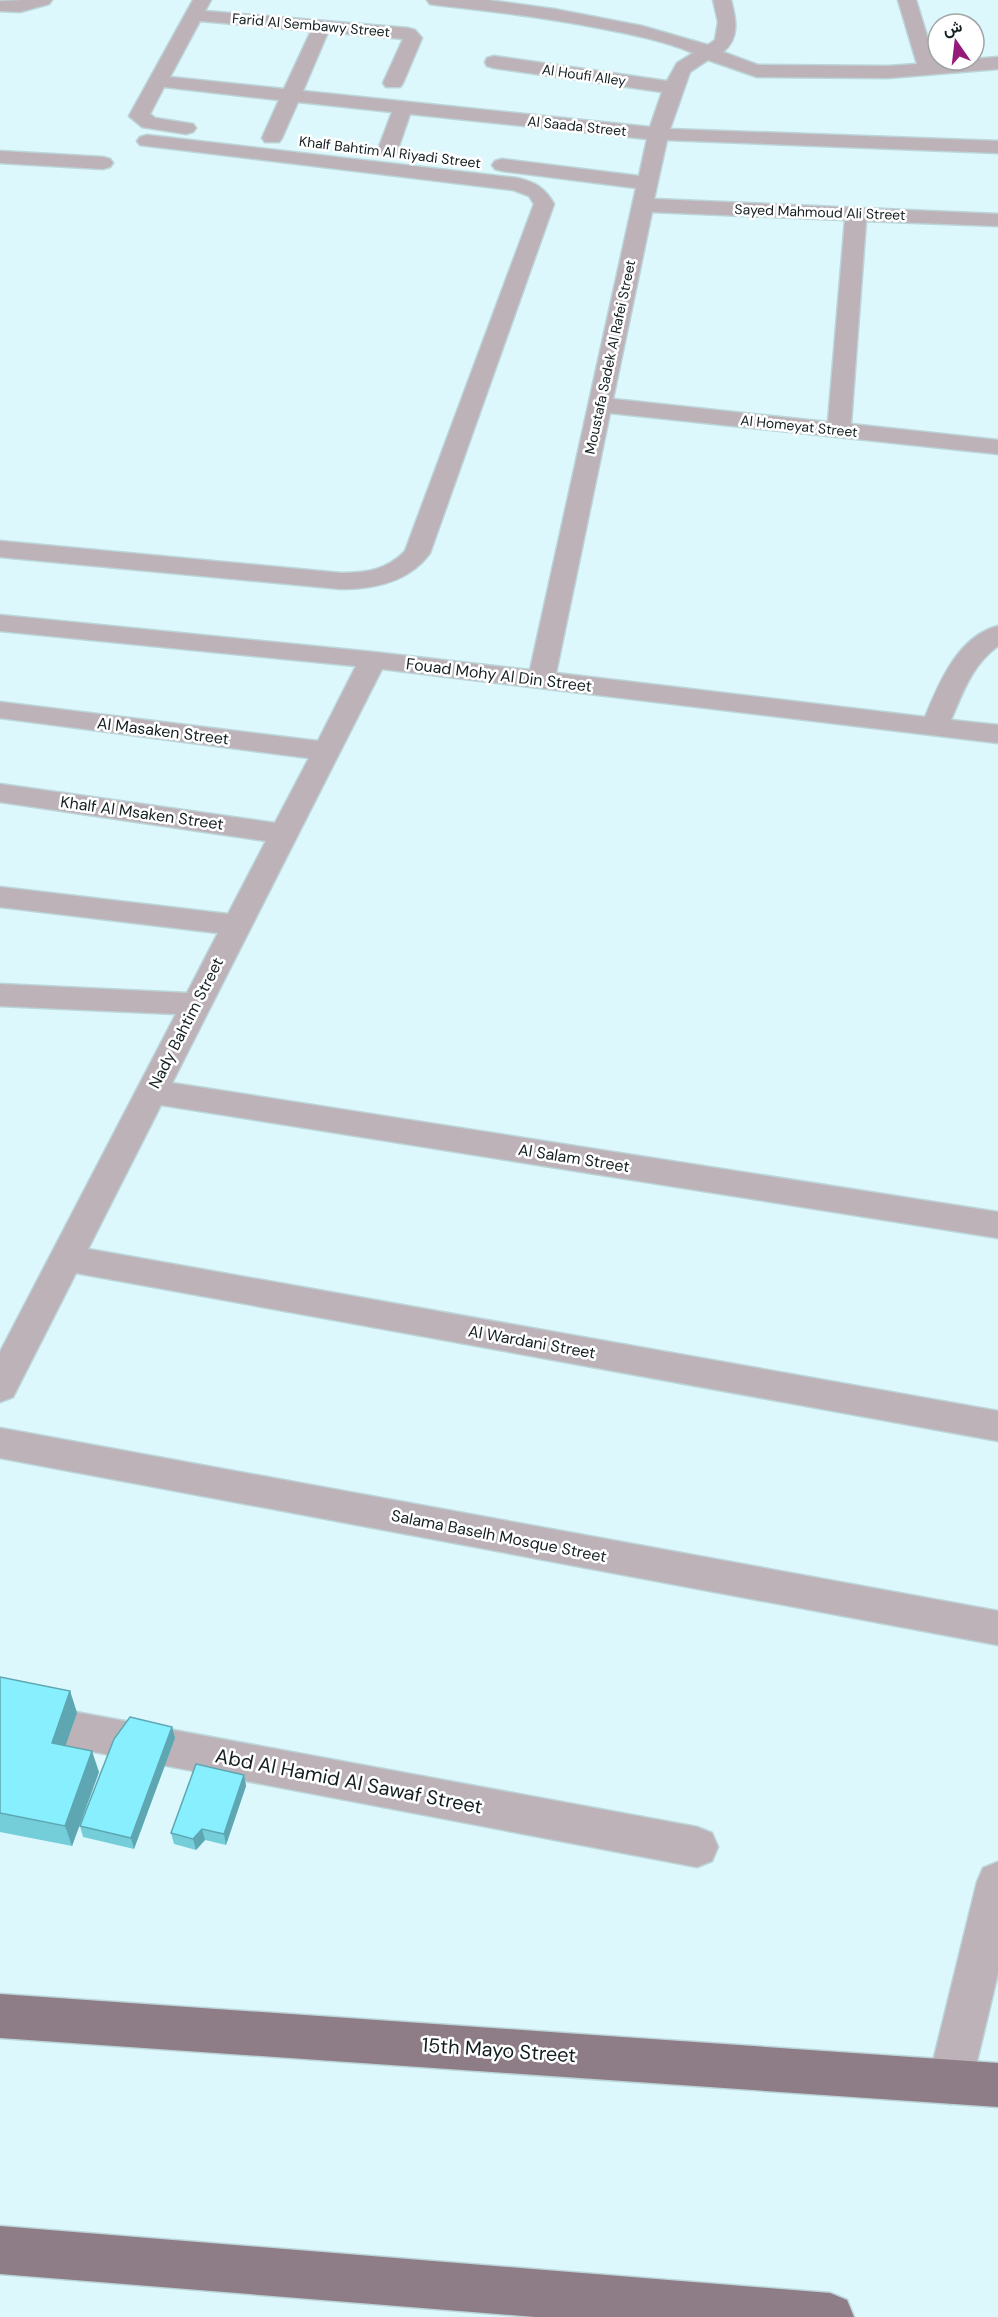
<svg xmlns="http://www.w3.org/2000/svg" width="998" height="2317" font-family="'DM Sans',Vazirmatn,sans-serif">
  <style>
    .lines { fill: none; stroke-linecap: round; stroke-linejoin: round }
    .minor-casing { stroke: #bcd5d9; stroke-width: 3 }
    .major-casing { stroke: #bcd5d9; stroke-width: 3 }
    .minor { fill: #bcb2b8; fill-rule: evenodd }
    .major { fill: #8e7d87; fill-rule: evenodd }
    .wall { fill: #74ceda }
    .shaded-wall { fill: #5ea7b2 }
    .building { fill: #87effe; stroke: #5ea7b2; stroke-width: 1.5 }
    .labels { text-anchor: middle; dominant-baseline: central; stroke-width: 5; stroke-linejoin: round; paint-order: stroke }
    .far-street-label { font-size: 14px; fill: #141e20; stroke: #fff }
    .street-label { font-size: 16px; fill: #141e20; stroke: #fff }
    .near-street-label { font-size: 20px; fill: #141e20; stroke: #fff }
  </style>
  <rect width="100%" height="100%" fill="#dcf8fc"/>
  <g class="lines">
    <g class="minor-casing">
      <g id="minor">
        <polygon points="24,0 52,0 49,4 20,12 0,11 0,1"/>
        <path d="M193 0H211L205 11 408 28 415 30 422 38 403 83 400 87H386L383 83 403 39 328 32 303 91 650 127 662 92 494 68 487 66 485 62 487 58 494 56 667 81 677 63 693 53C665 41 634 35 604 29 548 18 492 11 436 5L430 4 427 0H488L554 9 642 26 708 45 715 40 718 22 713 0H731C736 19 740 38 723 52L758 65 888 66 917 64 898 0H916L935 62 998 57V69L888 78 757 77 708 60 690 72 670 129 998 141V153L667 140 654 199 998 214V226L866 221 851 424 998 440V454L610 413 556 673 925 717C939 683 958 636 998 626V646C972 665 963 692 951 720L998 725V743L382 669 172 1083 998 1212V1238L161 1105 88 1249 998 1411V1441L76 1273 13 1397 0 1402V1352L176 1014 0 1006V984L187 993 218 933 0 907V887L228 914 266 841 0 802V784L275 823 309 758 0 718V702L318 741 356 666 0 631V615L373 652 530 670 636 188 502 171 495 169 492 165 495 161 502 159 639 176 647 139 410 114 397 152 394 156H380L377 152 392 112 298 102 282 138 279 142H265L262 138 279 100 164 87 150 114 155 118 193 124 196 128 193 132 186 134 142 127 129 116ZM200 21 311 31 284 89 170 77ZM652 212 845 220 828 422 613 399Z"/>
        <path d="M147 135 517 178C535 182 545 188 554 204L430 553C409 582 375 589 341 589L0 557V541L341 573C366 573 387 570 405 551L534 204 529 196 513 190 140 145 137 141 140 137Z"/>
        <polygon points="0,151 103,157 110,159 113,163 110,167 103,169 0,163"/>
        <polygon points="0,1428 998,1611 998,1645 0,1458"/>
        <polygon points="0,1698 697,1827 712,1833 718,1847 712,1861 697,1867 0,1734"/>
        <polygon points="998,1862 998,1973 972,2082 966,2098 950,2104 934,2098 928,2082 977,1882 983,1868"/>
      </g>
    </g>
    <g class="major-casing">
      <g id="major">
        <polygon points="0,1994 998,2063 998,2107 0,2038"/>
        <polygon points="0,2226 830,2293 847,2300 854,2317 535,2317 0,2274"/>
      </g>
    </g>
    <use href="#minor" class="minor"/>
    <use href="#major" class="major"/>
  </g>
  <g class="wall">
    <polygon points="0,1677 70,1691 77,1713 65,1746 99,1772 72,1846 0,1832"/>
    <polygon points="172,1727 175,1738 134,1849 83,1837 80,1826"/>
    <polygon points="244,1775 246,1786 226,1845 205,1840 196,1850 174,1844 171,1833"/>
  </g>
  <g class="shaded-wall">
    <polygon points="70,1691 77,1713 59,1764 52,1743"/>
    <polygon points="172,1727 175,1738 134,1849 131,1838"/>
    <polygon points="92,1751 99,1772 72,1846 65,1826"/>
    <polygon points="244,1775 246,1786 226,1845 224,1834"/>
    <polygon points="202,1829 205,1840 196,1850 193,1839"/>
  </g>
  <g class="building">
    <polygon points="0,1677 70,1691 52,1743 92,1751 65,1826 0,1813"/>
    <polygon points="130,1717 172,1727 131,1838 80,1826 114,1739"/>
    <polygon points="196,1764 244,1775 224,1834 202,1829 193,1839 171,1833"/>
  </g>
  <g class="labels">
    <g class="far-street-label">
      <text transform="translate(311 25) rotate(5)">Farid Al Sembawy Street</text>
      <text transform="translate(584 75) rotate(8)">Al Houfi Alley</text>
      <text transform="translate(577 126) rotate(6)">Al Saada Street</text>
      <text transform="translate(390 152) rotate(7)">Khalf Bahtim Al Riyadi Street</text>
      <text transform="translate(820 212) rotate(2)">Sayed Mahmoud Ali Street</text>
      <text transform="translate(610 357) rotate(-78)">Moustafa Sadek Al Rafei Street</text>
      <text transform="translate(799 426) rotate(6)">Al Homeyat Street</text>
    </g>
    <g class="street-label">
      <text transform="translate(499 675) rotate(7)">Fouad Mohy Al Din Street</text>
      <text transform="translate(163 731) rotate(7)">Al Masaken Street</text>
      <text transform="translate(142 813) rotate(8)">Khalf Al Msaken Street</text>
      <text transform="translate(186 1023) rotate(-63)">Nady Bahtim Street</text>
      <text transform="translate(574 1158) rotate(9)">Al Salam Street</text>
      <text transform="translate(532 1342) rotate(10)">Al Wardani Street</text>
      <text transform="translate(499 1536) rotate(11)">Salama Baselh Mosque Street</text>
    </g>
    <g class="near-street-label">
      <text transform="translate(349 1781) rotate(11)">Abd Al Hamid Al Sawaf Street</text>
      <text transform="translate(499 2050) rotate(4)">15th Mayo Street</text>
    </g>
  </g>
  <g transform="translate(956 42) rotate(346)"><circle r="28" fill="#ffffff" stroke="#a1a5a6" stroke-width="1.5"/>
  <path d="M0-4.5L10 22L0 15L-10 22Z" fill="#941b77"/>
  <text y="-9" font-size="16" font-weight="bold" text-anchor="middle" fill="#141e20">ش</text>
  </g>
</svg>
